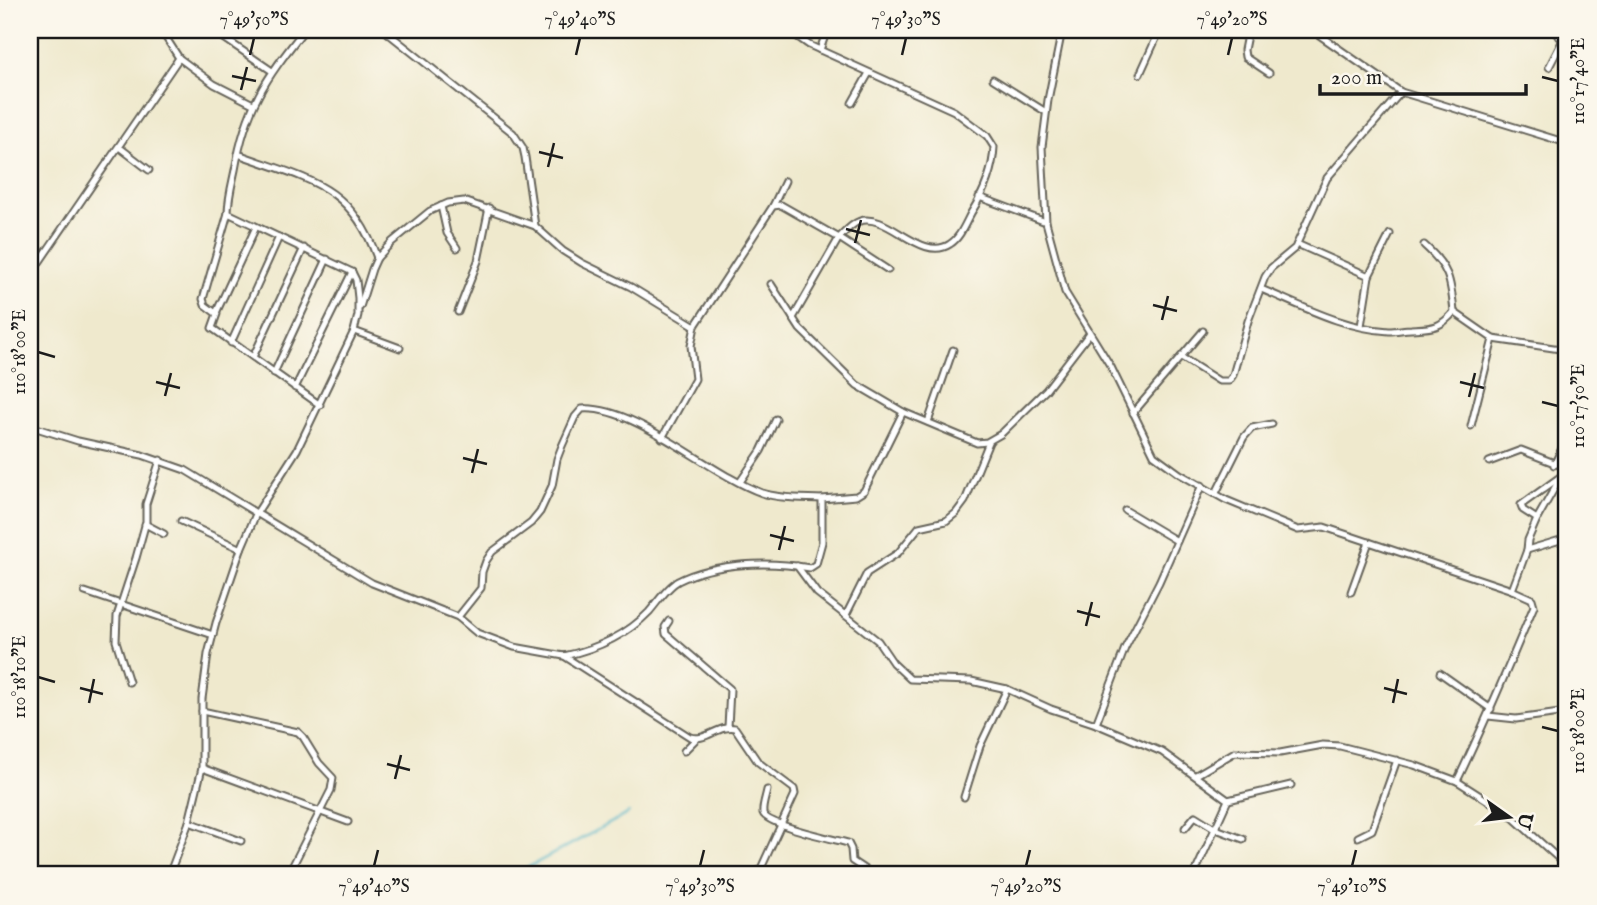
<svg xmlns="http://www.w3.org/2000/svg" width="1597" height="905" font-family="'IM FELL English',serif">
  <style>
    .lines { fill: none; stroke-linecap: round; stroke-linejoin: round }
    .stream { stroke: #49b3c7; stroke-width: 2 }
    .street-casing { stroke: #66645a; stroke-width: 9 }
    .street { stroke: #fff; stroke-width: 5 }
    .ticks { fill: none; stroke: #1c1c1c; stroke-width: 2.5 }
    .neatline { fill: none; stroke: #1c1c1c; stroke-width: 2.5 }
    .ticks-label { font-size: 18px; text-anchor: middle; fill: #1c1c1c }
  </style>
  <rect width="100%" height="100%" fill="#fbf7ec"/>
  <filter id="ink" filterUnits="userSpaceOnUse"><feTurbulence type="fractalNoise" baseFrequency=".0143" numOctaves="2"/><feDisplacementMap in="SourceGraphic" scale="14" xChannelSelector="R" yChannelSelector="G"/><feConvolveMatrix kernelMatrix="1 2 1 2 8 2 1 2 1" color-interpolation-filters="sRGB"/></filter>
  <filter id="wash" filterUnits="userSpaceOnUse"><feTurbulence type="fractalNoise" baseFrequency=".00686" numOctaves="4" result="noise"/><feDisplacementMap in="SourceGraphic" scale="28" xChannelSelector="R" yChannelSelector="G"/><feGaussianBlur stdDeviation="1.57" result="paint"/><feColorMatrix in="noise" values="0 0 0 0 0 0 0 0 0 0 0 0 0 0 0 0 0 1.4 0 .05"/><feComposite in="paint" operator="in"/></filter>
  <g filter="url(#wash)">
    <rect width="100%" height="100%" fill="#efe9cd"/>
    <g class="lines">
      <polyline class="stream" points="514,875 629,813"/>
    </g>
  </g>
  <g filter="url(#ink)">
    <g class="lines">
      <g class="street-casing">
        <g id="street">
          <polyline points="161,30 179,58"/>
          <polyline points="384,30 513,133 523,148 525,157 535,226"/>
          <path d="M788 30 809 45 954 111 987 136 994 147C993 170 983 194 971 213 965 224 960 238 950 244 922 263 887 212 860 221 851 224 845 232 839 238L793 318"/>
          <path d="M1062 30 1048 100 1042 147 1046 222 1065 292 1111 367 1154 455 1180 474 1226 500 1298 530 1324 527 1512 590 1532 599 1534 606C1509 665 1485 724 1457 781L1510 815 1567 866"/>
          <polyline points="1248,30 1244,50 1245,57 1269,73"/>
          <polyline points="1312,30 1401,92 1567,143"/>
          <polyline points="1555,30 1558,36 1564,38"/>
          <polyline points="218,34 272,71"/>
          <polyline points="820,50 827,30"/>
          <polyline points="1549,67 1567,32"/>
          <polyline points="1140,74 1160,30"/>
          <polyline points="993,79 1046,112"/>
          <polyline points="852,103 869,73"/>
          <polyline points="119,147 149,170"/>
          <path d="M238 154C305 179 351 183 377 258"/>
          <polyline points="979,197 1046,222"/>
          <polyline points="441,206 447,233 457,248"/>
          <polyline points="773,206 785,181"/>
          <polyline points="228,213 203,299 205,305 217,314 212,328 320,405"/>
          <polyline points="1297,244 1369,276"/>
          <path d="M1424 245C1449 267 1451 280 1454 312"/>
          <polyline points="30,270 38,264 179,58 214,84 253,104"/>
          <polyline points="771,284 800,329 857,385 903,412 977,443 987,442 1001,434 1046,390 1089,334"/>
          <path d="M1261 289C1302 306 1345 329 1389 331 1397 331 1404 329 1411 329 1432 328 1439 329 1454 312L1493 339 1567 350"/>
          <polyline points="360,307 372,269 377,258 392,242 430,211 448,203 464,201 535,226 563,251 582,263 631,287 695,326"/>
          <polyline points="458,312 478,261 489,208"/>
          <polyline points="216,313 256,227"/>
          <polyline points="1361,326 1369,276 1390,234"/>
          <polyline points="354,331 400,348"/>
          <polyline points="231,343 279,237"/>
          <polyline points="253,357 304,248"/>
          <polyline points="1181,357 1219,381 1229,381 1233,375 1248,321 1265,277 1271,268 1295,248 1327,178 1401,92"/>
          <polyline points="274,373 327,259"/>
          <polyline points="295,388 352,272"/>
          <polyline points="1133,413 1203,331"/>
          <polyline points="928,422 953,350"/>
          <path d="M30 426 78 441 142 455 185 470 372 583 458 617 477 633 514 647 564 656 690 737C706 742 719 724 735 728L758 762 794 789 795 794 758 875"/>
          <polyline points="1471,426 1493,339"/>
          <polyline points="662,438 695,379 691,346 695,326 773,206 781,205 839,238 888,270"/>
          <polyline points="1489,462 1521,450 1567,468"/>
          <polyline points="1554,465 1567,438"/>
          <polyline points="740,482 761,451 776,419"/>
          <polyline points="1216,493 1244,437 1252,428 1272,424"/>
          <polyline points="1125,510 1177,541"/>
          <polyline points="1537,519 1566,468"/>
          <polyline points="181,521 241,549"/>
          <polyline points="145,524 164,534"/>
          <polyline points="1527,550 1528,540 1537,519 1523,510 1521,505 1560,477"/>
          <polyline points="797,566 817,593 878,641 893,663 910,679 971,681 1007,689"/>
          <polyline points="1512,590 1527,550 1567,538"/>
          <polyline points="85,592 213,635"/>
          <polyline points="1351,592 1369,542"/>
          <polyline points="846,615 867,573 898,553 919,527 946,521 956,513 965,501 989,442"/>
          <path d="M458 617 481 588 482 572 486 561 492 552 531 523 540 512 552 486 557 459 562 446 575 417 582 409C635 405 709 474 762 493 781 499 802 498 822 499"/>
          <polyline points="669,621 665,627 666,634 730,689 728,727"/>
          <path d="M564 656C596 649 626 636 649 612 657 603 667 587 678 581 716 562 769 561 810 568L816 564 822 542V499L856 496 864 491 903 412"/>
          <polyline points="1440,673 1491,709"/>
          <polyline points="129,682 116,641 117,616 136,558 146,522 146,504 160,460"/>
          <polyline points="202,711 298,732 303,737 319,763 333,778 331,790 288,875"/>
          <polyline points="1488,716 1516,719 1567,712"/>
          <polyline points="684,751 696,739"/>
          <polyline points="202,768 348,822"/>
          <polyline points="1196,775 1235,752 1280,753 1323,745 1340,746 1414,765 1457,781"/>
          <path d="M767 790C766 796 762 806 763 813 766 825 834 839 848 843L851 849 852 861 873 875"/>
          <polyline points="964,797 980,746 1007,689 1051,709 1096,724"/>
          <polyline points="1228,800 1291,785"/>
          <polyline points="189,822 241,841"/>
          <polyline points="1185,828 1195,816 1216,829 1243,839"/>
          <polyline points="1358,837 1372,830 1397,760"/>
          <path d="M169 875 189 822 202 768V699L208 654 216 623 241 549 256 514 297 450 354 331 358 315V298L356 280 352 272 228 213C228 199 232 184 235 170 246 106 265 80 304 30"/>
          <polyline points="1194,875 1228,800 1162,752 1096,724 1125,648 1159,582 1202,485"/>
        </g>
      </g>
      <use href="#street" class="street"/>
    </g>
  </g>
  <path class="ticks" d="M250 55 254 38M576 55 580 38M902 55 906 38M1228 55 1232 38M232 76 256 81M1542 77 1558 81M241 90 247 67M539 152 563 158M548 167 554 143M846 229 870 235M855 243 861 220M1153 305 1177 311M1162 320 1168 296M38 352 55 357M156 382 180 388M1460 382 1484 388M165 396 171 373M1469 397 1475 373M1542 402 1558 406M463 458 487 464M472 473 478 449M770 535 794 541M779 550 785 526M1077 611 1100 617M1086 626 1092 602M38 677 55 682M80 688 103 694M1384 688 1407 694M89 703 94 679M1393 703 1398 679M1542 727 1558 731M387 764 410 770M395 779 401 755M374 866 378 850M700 866 704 850M1026 866 1030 850M1352 866 1356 850"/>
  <rect width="1597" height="905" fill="none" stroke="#fbf7ec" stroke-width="77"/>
  <g transform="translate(1509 817) rotate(104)" stroke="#fbf7ec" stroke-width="5" paint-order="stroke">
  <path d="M0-5L12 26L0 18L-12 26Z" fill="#1c1c1c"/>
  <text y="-10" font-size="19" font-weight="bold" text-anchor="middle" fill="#1c1c1c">U</text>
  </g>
  <path d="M1320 84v10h206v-10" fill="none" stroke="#1c1c1c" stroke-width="3.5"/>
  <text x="1331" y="84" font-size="21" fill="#1c1c1c" stroke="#fbf7ec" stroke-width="5" paint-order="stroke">200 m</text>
  <rect x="38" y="38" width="1520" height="828" class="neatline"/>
  <g class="ticks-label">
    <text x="254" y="25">7°49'50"S</text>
    <text x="580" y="25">7°49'40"S</text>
    <text x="906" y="25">7°49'30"S</text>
    <text x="1232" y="25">7°49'20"S</text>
    <text transform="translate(1578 81) rotate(-90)" y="6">110°17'40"E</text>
    <text transform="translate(19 352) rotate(-90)" y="6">110°18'00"E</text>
    <text transform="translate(1578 406) rotate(-90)" y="6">110°17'50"E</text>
    <text transform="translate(19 677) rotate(-90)" y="6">110°18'10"E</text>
    <text transform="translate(1578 731) rotate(-90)" y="6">110°18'00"E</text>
    <text x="374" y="892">7°49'40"S</text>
    <text x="700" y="892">7°49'30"S</text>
    <text x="1026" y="892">7°49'20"S</text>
    <text x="1352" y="892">7°49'10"S</text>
  </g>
</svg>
